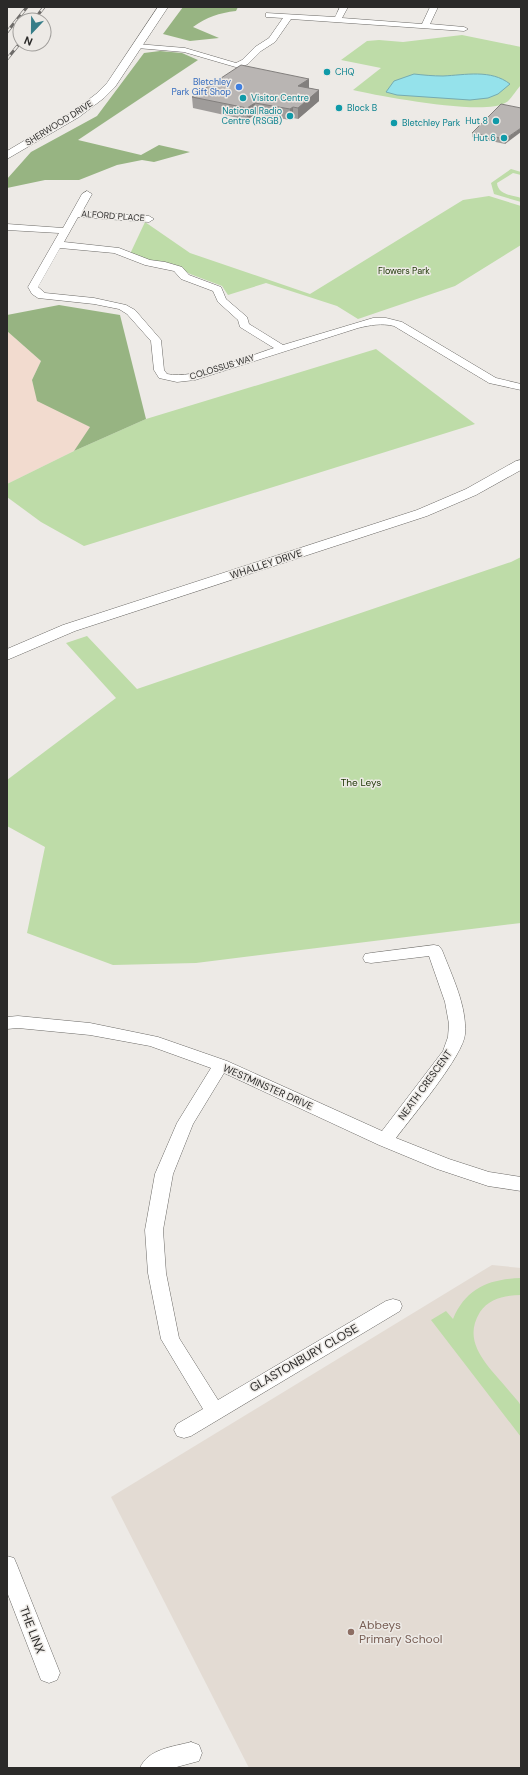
<svg xmlns="http://www.w3.org/2000/svg" width="528" height="1775" font-family="'DM Sans',sans-serif">
  <style>
    .commercial { fill: #f2dbcf }
    .built { fill: #e3dbd3 }
    .green { fill: #bedca8 }
    .forest { fill: #97b482 }
    .water { fill: #95e2eb; stroke: #75abb1 }
    .lines { fill: none; stroke-linecap: round; stroke-linejoin: round }
    .minor-casing { stroke: #6c6a67; stroke-width: 1 }
    .tertiary-casing { stroke: #6c6a67; stroke-width: 1 }
    .minor { fill: #fff; fill-rule: evenodd }
    .tertiary { fill: #fff; fill-rule: evenodd }
    .rail-casing { stroke: #6d6b69; stroke-width: 3 }
    .rail { stroke: #edeae6; stroke-width: 2; stroke-dasharray: 5.5; stroke-linecap: butt }
    .wall { fill: #9f9c9a }
    .shaded-wall { fill: #827f7d }
    .building { fill: #b9b5b3; stroke: #827f7d }
    .culture-dot { fill: #0f9aa8; stroke: #edeae6; stroke-width: 1.5 }
    .shop-dot { fill: #3f7fe0; stroke: #edeae6; stroke-width: 1.5 }
    .education-dot { fill: #8d6e63; stroke: #edeae6; stroke-width: 1.5 }
    .labels { text-anchor: middle; dominant-baseline: central; stroke-width: 3; stroke-linejoin: round; paint-order: stroke }
    .far-culture-label { font-size: 9px; fill: #0d838f; stroke: #edeae6; text-anchor: start }
    .far-shop-label { font-size: 9px; fill: #366cbe; stroke: #edeae6; text-anchor: end }
    .far-street-label { font-size: 9px; fill: #2b2a29; stroke: #edeae6 }
    .far-park-label { font-size: 9px; fill: #1a3300; stroke: #edeae6 }
    .street-label { font-size: 10px; fill: #2b2a29; stroke: #edeae6 }
    .park-label { font-size: 10px; fill: #1a3300; stroke: #edeae6 }
    .near-street-label { font-size: 12px; fill: #2b2a29; stroke: #edeae6 }
    .near-education-label { font-size: 12px; fill: #785e54; stroke: #edeae6; text-anchor: start }
  </style>
  <rect width="100%" height="100%" fill="#edeae6"/>
  <polygon class="commercial" points="7,331 41,361 32,380 38,401 91,427 74,451 7,484"/>
  <polygon class="built" points="492,1265 521,1268 521,1768 249,1768 111,1497"/>
  <g class="green">
    <path d="M462 35 521 47V85C516 90 511 100 505 103 484 116 379 96 353 90L381 68 341 60 367 41 379 40 403 42Z"/>
    <path d="M511 169 521 172V175L513 173 497 183C498 195 512 195 521 198V202L494 194 491 183Z"/>
    <polygon points="489,196 521,206 521,245 455,286 358,319 337,306 266,283 228,295 222,286 190,274 173,264 149,260 130,254 145,222 190,253 310,294 463,200"/>
    <polygon points="376,349 475,424 84,546 41,522 7,497 7,484 74,451 146,419"/>
    <polygon points="521,557 521,923 196,963 113,965 27,933 45,847 7,826 7,780 116,698 66,643 87,636 137,689 511,562"/>
    <path d="M521 1278V1295C506 1295 489 1298 480 1312 460 1344 491 1368 510 1392 513 1396 520 1402 521 1407 523 1416 521 1428 521 1437L431 1320 446 1311 453 1319C466 1288 489 1279 521 1278Z"/>
  </g>
  <g class="forest">
    <path d="M183 7H238L236 11C219 13 207 17 193 27L219 38 190 41 163 34Z"/>
    <polygon points="160,51 182,53 198,60 78,140 141,155 159,145 190,152 154,162 142,160 117,165 79,180 45,180 7,188 7,179 31,152 97,116 144,53"/>
    <polygon points="59,305 120,315 146,419 74,451 90,427 37,401 32,380 41,361 7,331 7,315"/>
  </g>
  <path class="water" d="M414 74C423 75 433 76 443 76 465 75 491 69 510 84L498 94 488 98 470 100 397 95 386 92 394 81Z"/>
  <g class="lines">
    <g class="minor-casing">
      <g id="minor">
        <polygon points="340,7 348,7 342,18 422,24 430,7 438,7 430,24 464,27 468,29 464,31 291,19 275,42 261,51 248,64 239,68 184,52 137,48 133,46 137,44 185,48 236,63 242,60 255,47 269,38 283,18 266,17 266,13 335,17"/>
        <path d="M87 191 92 194 82 212 149 216 154 219 149 222 78 217 64 242 119 248 150 260 165 262 182 267 189 275 221 287 226 299 247 317 249 324 283 345 373 318H386L402 322 496 378 521 384V390L489 383 394 326C381 323 371 325 358 328L195 380 177 382 159 378 154 370 151 341 127 314 119 309 94 304 38 298 32 294 28 287 59 233 7 230V224L63 228 82 194ZM60 248 114 253 145 265 174 271 181 279 213 291 218 302 238 320 240 327 274 348C245 357 195 380 167 374L164 370 161 340 135 310 126 305 94 298 45 293 38 287Z"/>
        <path d="M434 945 439 946 442 950C452 976 467 1006 465 1034 464 1055 411 1118 396 1138L449 1159 489 1172 521 1177V1191L488 1186 437 1169 379 1145 224 1073 193 1124 173 1174 163 1230 166 1273 179 1338 218 1400 386 1301 393 1299 400 1301 402 1306 400 1311 191 1436 184 1438 177 1436 174 1430 177 1424 203 1409 161 1339 148 1273 145 1230 155 1174 177 1123 211 1068 150 1046 90 1035 18 1028 7 1029V1017L18 1016 90 1023 158 1037 227 1061 382 1131 443 1051 448 1037 449 1024 445 1002 429 956 371 963 365 962 363 958 365 954 371 953Z"/>
        <polygon points="7,1556 14,1558 17,1565 60,1673 57,1680 49,1683 41,1680 7,1592"/>
        <path d="M191 1742 199 1745 202 1753 199 1761 173 1768H140C148 1749 172 1747 191 1742Z"/>
      </g>
    </g>
    <g class="tertiary-casing">
      <g id="tertiary">
        <polygon points="158,7 168,7 115,87 104,98 79,117 7,159 7,151 71,113 96,94 107,83"/>
        <polygon points="521,460 521,470 476,495 427,516 75,631 7,660 7,649 63,625 417,510 466,489 516,461"/>
      </g>
    </g>
    <use href="#minor" class="minor"/>
    <use href="#tertiary" class="tertiary"/>
    <g class="rail-casing">
      <g id="rail">
        <polyline points="34,20 44,7"/>
        <polyline points="7,32 27,7"/>
        <polyline points="7,59 20,43"/>
      </g>
    </g>
    <use href="#rail" class="rail"/>
  </g>
  <g class="wall">
    <polygon points="309,79 309,88 319,90 319,101 298,119 293,118 290,120 255,114 247,120 193,108 192,97"/>
    <polygon points="521,108 505,144 472,137 472,133"/>
  </g>
  <g class="shaded-wall">
    <polygon points="309,79 309,90 298,86"/>
    <polygon points="319,90 319,101 298,119 298,108"/>
    <polygon points="255,103 255,114 247,120 247,108"/>
    <polygon points="293,107 293,118 290,120 290,109"/>
    <polygon points="521,128 521,132 505,144 505,139"/>
  </g>
  <g class="building">
    <polygon points="241,65 309,79 298,86 319,90 298,108 293,107 290,109 255,103 247,108 192,97"/>
    <polygon points="501,104 521,108 521,128 505,139 472,133"/>
  </g>
  <g class="culture-dot">
    <circle cx="327" cy="72" r="4"/>
    <circle cx="243" cy="98" r="4"/>
    <circle cx="339" cy="108" r="4"/>
    <circle cx="290" cy="116" r="4"/>
    <circle cx="496" cy="121" r="4"/>
    <circle cx="394" cy="123" r="4"/>
    <circle cx="504" cy="138" r="4"/>
  </g>
  <circle class="shop-dot" cx="239" cy="87" r="4"/>
  <circle class="education-dot" cx="351" cy="1632" r="4"/>
  <g class="labels">
    <g class="far-culture-label">
      <text x="335" y="72">CHQ</text>
      <text x="251" y="98">Visitor Centre</text>
      <text x="347" y="108">Block B</text>
      <text x="282" y="111" text-anchor="end">National Radio<tspan x="282" dy="10">Centre (RSGB)</tspan></text>
      <text x="488" y="121" text-anchor="end">Hut 8</text>
      <text x="402" y="123">Bletchley Park</text>
      <text x="496" y="138" text-anchor="end">Hut 6</text>
    </g>
    <g class="far-shop-label">
      <text x="231" y="82">Bletchley<tspan x="231" dy="10">Park Gift Shop</tspan></text>
    </g>
    <g class="far-street-label">
      <text transform="translate(59 123) rotate(-32)">SHERWOOD DRIVE</text>
      <text transform="translate(113 216) rotate(4)">ALFORD PLACE</text>
      <text transform="translate(222 367) rotate(-17)">COLOSSUS WAY</text>
    </g>
    <g class="far-park-label">
      <text x="404" y="271">Flowers Park</text>
    </g>
    <g class="street-label">
      <text transform="translate(266 564) rotate(-18)">WHALLEY DRIVE</text>
      <text transform="translate(425 1085) rotate(-54)">NEATH CRESCENT</text>
      <text transform="translate(268 1087) rotate(24)">WESTMINSTER DRIVE</text>
    </g>
    <g class="park-label">
      <text x="361" y="782">The Leys</text>
    </g>
    <g class="near-street-label">
      <text transform="translate(304 1358) rotate(-30)">GLASTONBURY CLOSE</text>
      <text transform="translate(32 1630) rotate(69)">THE LINX</text>
    </g>
    <g class="near-education-label">
      <text x="359" y="1625">Abbeys<tspan x="359" dy="14">Primary School</tspan></text>
    </g>
  </g>
  <rect width="528" height="1775" fill="none" stroke="#2b2a29" stroke-width="16"/>
  <g transform="translate(32 32) rotate(202)"><circle r="19" fill="#edeae6" stroke="#9f9d9a"/>
  <path d="M0-3L7 15L0 10L-7 15Z" fill="#367d88"/>
  <text y="-6" font-size="11" font-weight="bold" text-anchor="middle" fill="#2b2a29">N</text>
  </g>
</svg>
